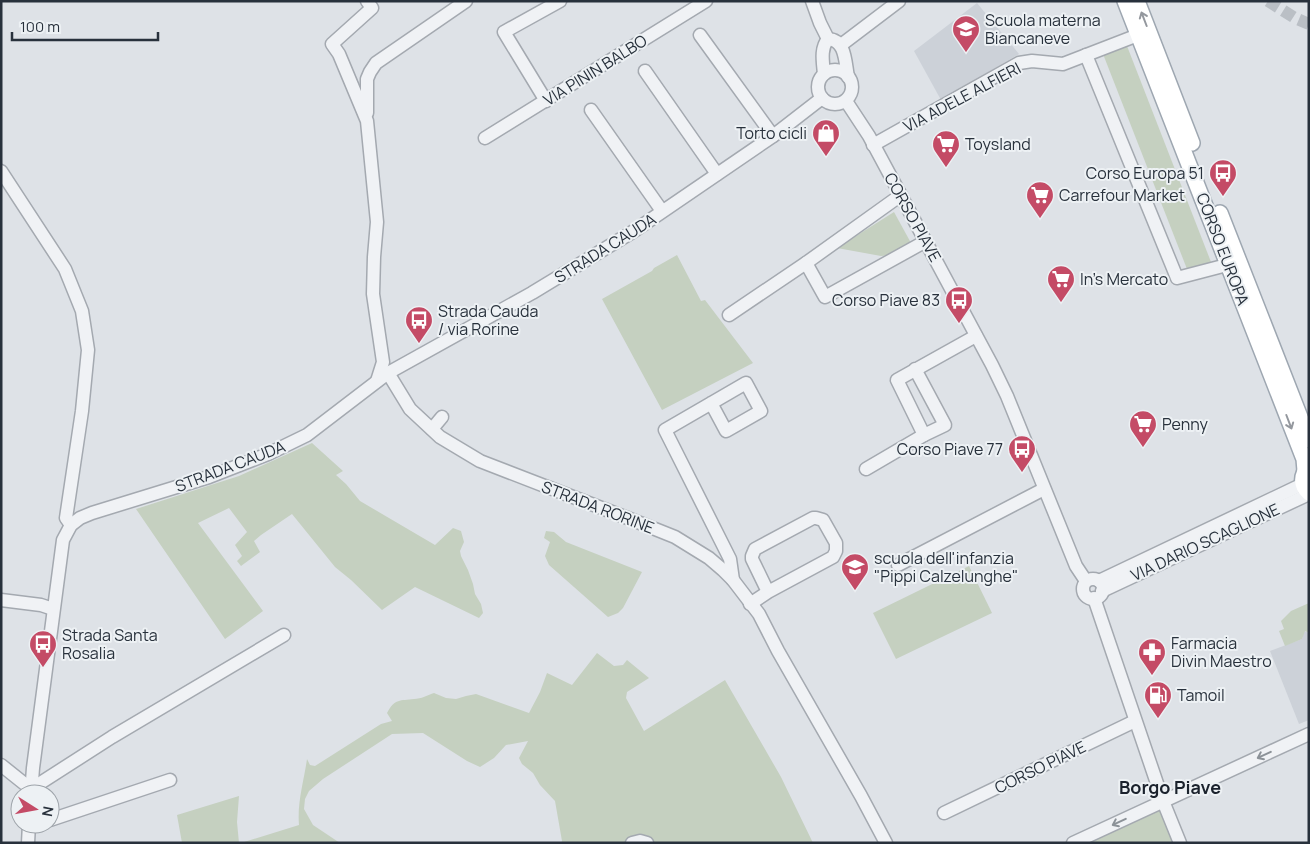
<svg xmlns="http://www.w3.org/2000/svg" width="1310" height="844" font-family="Manrope,sans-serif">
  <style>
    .built { fill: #ccd1d8 }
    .green { fill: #c5d0c0 }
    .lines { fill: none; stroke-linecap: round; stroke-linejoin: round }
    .minor-tunnel { stroke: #babfc5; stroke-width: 12; stroke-dasharray: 12 6; stroke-linecap: butt }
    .minor-casing { stroke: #a4a9b0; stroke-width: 15 }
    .major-casing { stroke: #9ea7b1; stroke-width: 18 }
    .minor { stroke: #f0f2f5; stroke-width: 12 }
    .major { stroke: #fff; stroke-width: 15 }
    .oneway { stroke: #94989e }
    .oneway2 { stroke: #8c9298 }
    .labels { text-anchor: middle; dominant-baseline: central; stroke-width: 4; stroke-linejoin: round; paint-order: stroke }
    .poi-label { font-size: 16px; fill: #28313c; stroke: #edf1f4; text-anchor: start }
    .street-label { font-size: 16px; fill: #28313c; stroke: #edf1f4 }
    .neighbourhood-label { font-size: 18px; font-weight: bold; fill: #1b222d; stroke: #edf1f4 }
  </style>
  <rect width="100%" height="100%" fill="#dee2e7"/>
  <g class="built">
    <polygon points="977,3 1019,54 941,100 914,51"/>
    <polygon points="1304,631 1309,633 1309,720 1299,724 1270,651 1302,639"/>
  </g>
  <g class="green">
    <polygon points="1127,46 1211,262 1187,269 1103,54"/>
    <polygon points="894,212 911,243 891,255 881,256 837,248"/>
    <polygon points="677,255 701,301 705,300 753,363 662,410 602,299 652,271 654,268"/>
    <polygon points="312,443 343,471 336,475 346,484 360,501 435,545 453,528 461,531 464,542 460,551 461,556 468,570 473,584 475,594 481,604 483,613 479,618 415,587 382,610 351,580 335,567 292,514 261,535 254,541 260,552 241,566 237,561 242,556 235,545 247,532 229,508 198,523 263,611 225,639 136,509 239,476"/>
    <polygon points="546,531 554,532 566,542 642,572 623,608 618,613 608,617 549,565 545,556 550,542 544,538"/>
    <polygon points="969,566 992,613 896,659 873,613"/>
    <polygon points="1309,603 1309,633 1305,631 1302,639 1285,646 1279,631 1284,629 1281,621 1291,611"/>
    <path d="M597 653 614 666 623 665 627 660 649 678 627 692 626 698 644 731 725 680 781 777 813 843H561L562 841 555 801 540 785 533 773 522 764 519 758 528 741 506 745 494 758 480 767 467 761 423 733 392 734 323 779 309 791 305 799 304 809 313 825 340 843H241L299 825C297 803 304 780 307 759L310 765 315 766 381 724 392 721 387 713C395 698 400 701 414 699 421 699 428 695 434 693L446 698 456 699 466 696 476 694 529 713 540 692 547 673 572 685Z"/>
    <polygon points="239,796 237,822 239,843 182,843 177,815"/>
    <polygon points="1159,807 1173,843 1093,843 1091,838"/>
  </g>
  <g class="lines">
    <polyline class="minor-tunnel" points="1268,1 1295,18 1309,24"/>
    <g class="minor-casing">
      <g id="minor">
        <polyline points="367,1 372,8 332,44 339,54 367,121 377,222 374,257 373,294 383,362 377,381"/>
        <polyline points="812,1 820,23 828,39"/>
        <polyline points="700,35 773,136"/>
        <path d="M828 39C846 40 845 62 848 77"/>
        <polyline points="841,45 899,1"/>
        <polyline points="1086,55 1177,278 1223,266"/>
        <circle cx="835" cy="87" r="17"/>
        <polyline points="645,71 717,174"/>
        <path d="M824 74C823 62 820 49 828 39"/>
        <polyline points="546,101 504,32 560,1"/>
        <polyline points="846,101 869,136 992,365 1007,396 1076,566 1086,581"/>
        <polyline points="591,110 662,211"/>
        <polyline points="367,113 367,79 370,72 376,63 466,1"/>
        <polyline points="485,138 706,1"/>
        <polyline points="873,145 1019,63 1032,61 1063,64 1138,35"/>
        <polyline points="1,171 65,269 82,311 88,350 82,411 66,518 71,525"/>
        <polyline points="806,263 825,297 926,241"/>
        <polyline points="729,315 806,263 901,195"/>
        <polyline points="915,369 945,425 924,435 897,380 974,337 976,336"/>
        <polyline points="388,373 410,409 440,437 480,461 630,519 675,537 709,558 723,570 733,580 759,614 778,651 861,796 886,843"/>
        <polyline points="711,403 726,431 761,411 746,383 665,430 730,559 733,580"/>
        <polyline points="432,429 442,417"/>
        <polyline points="866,469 924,435"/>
        <polyline points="898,565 1044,489"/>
        <circle cx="1093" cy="589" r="10"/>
        <polyline points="1099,581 1303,484"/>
        <polyline points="1102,591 1309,494"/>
        <polyline points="1094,598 1163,801 1180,843"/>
        <polyline points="1,600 41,605 53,609"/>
        <polyline points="750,604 768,592 833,557 836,551 836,543 823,520 816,518 813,518 755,549 752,556 752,559 768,592"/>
        <polyline points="1,765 31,789 112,737 284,635"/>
        <polyline points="31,794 33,768 63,540 71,525 80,518 92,513 209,477 268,454 307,435 388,373 532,293 634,231 773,136 822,98"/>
        <polyline points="944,813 1135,721"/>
        <polyline points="50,820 170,780"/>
        <polyline points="28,843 29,824"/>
        <polyline points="632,843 640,841 647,843"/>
        <polyline points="1073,843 1309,734"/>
      </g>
    </g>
    <g class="major-casing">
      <g id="major">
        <polyline points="1125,1 1304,459 1305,471"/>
        <polyline points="1137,1 1192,143"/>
        <polyline points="1220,213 1309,440"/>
        <path d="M1309 466C1301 475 1300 485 1309 493"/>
      </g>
    </g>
    <use href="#minor" class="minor"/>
    <use href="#major" class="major"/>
  </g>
  <defs><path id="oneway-shaft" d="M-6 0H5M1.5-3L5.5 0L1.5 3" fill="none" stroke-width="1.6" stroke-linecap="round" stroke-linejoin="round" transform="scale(1.25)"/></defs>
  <g class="oneway">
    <use href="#oneway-shaft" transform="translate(1144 19) rotate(-111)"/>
    <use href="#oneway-shaft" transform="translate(1289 422) rotate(69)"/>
  </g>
  <g class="oneway2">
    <use href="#oneway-shaft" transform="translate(1264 755) rotate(155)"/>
    <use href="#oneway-shaft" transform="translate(1119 822) rotate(155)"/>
  </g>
  <defs>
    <g id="school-pin" transform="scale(1.4375)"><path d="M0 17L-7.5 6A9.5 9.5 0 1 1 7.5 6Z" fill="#c44b66" stroke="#edf1f4"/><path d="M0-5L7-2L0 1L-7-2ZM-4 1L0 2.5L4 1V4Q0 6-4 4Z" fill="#fff"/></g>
    <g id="shop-pin" transform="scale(1.4375)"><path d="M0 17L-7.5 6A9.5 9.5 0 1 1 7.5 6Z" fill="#c44b66" stroke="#edf1f4"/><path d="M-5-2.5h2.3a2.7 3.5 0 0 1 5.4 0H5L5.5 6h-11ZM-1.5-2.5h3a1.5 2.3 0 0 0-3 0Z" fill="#fff"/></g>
    <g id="supermarket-pin" transform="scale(1.4375)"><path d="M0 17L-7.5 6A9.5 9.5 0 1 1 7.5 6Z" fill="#c44b66" stroke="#edf1f4"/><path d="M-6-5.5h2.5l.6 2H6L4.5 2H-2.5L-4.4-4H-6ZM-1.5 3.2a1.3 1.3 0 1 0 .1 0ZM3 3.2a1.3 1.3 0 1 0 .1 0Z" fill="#fff"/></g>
    <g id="bus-pin" transform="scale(1.4375)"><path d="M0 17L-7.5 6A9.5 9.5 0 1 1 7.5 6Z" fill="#c44b66" stroke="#edf1f4"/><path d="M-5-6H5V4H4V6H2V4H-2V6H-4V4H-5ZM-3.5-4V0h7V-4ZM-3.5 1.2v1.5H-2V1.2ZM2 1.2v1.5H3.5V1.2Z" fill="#fff"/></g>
    <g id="pharmacy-pin" transform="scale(1.4375)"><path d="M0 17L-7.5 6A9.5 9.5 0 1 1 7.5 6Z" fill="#c44b66" stroke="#edf1f4"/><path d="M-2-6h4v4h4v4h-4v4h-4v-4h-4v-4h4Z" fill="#fff"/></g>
    <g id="fuel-pin" transform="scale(1.4375)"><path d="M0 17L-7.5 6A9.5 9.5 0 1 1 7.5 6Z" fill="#c44b66" stroke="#edf1f4"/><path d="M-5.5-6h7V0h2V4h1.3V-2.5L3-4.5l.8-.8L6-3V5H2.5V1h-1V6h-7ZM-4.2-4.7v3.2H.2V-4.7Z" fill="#fff"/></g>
  </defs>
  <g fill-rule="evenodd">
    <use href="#school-pin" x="966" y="29"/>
    <use href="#shop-pin" x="826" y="133"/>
    <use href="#supermarket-pin" x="946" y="144"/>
    <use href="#bus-pin" x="1223" y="173"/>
    <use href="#supermarket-pin" x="1040" y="195"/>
    <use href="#supermarket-pin" x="1061" y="279"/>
    <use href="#bus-pin" x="959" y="300"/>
    <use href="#bus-pin" x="419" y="320"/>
    <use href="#supermarket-pin" x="1143" y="424"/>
    <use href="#bus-pin" x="1022" y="449"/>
    <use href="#school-pin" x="855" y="567"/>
    <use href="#bus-pin" x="43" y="644"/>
    <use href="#pharmacy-pin" x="1152" y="652"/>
    <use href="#fuel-pin" x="1158" y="695"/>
  </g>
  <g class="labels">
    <g class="poi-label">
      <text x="985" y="20">Scuola materna<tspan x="985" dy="18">Biancaneve</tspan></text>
      <text x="807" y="133" text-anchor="end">Torto cicli</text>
      <text x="965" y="144">Toysland</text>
      <text x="1204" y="173" text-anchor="end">Corso Europa 51</text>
      <text x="1059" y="195">Carrefour Market</text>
      <text x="1080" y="279">In's Mercato</text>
      <text x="940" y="300" text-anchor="end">Corso Piave 83</text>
      <text x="438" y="311">Strada Cauda<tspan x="438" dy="18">/ via Rorine</tspan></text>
      <text x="1162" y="424">Penny</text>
      <text x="1003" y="449" text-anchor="end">Corso Piave 77</text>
      <text x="874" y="558">scuola dell'infanzia<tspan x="874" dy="18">"Pippi Calzelunghe"</tspan></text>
      <text x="62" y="635">Strada Santa<tspan x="62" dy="18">Rosalia</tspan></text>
      <text x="1171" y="643">Farmacia<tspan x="1171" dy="18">Divin Maestro</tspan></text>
      <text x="1177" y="695">Tamoil</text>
    </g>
    <g class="street-label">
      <text transform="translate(595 70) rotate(-32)">VIA PININ BALBO</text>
      <text transform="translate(962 97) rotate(-28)">VIA ADELE ALFIERI</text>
      <text transform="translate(913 217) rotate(61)">CORSO PIAVE</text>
      <text transform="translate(605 248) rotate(-32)">STRADA CAUDA</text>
      <text transform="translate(1223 249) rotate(69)">CORSO EUROPA</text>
      <text transform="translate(230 466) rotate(-21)">STRADA CAUDA</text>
      <text transform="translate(598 507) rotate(21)">STRADA RORINE</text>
      <text transform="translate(1205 542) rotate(-25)">VIA DARIO SCAGLIONE</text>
      <text transform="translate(1040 767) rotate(-26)">CORSO PIAVE</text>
    </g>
    <g class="neighbourhood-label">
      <text x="1170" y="787">Borgo Piave</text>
    </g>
  </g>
  <rect width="1310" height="844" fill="none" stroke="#28313c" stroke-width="5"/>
  <g transform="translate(35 809) rotate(101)"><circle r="24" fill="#edf1f4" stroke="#9ea4aa"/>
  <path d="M0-4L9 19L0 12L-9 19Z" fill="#c44b66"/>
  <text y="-8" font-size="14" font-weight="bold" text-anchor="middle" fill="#28313c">N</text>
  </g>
  <path d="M12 32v8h146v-8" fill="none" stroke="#28313c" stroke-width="2.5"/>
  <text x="20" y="32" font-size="15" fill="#28313c" stroke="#edf1f4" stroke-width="4" paint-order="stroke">100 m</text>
</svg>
